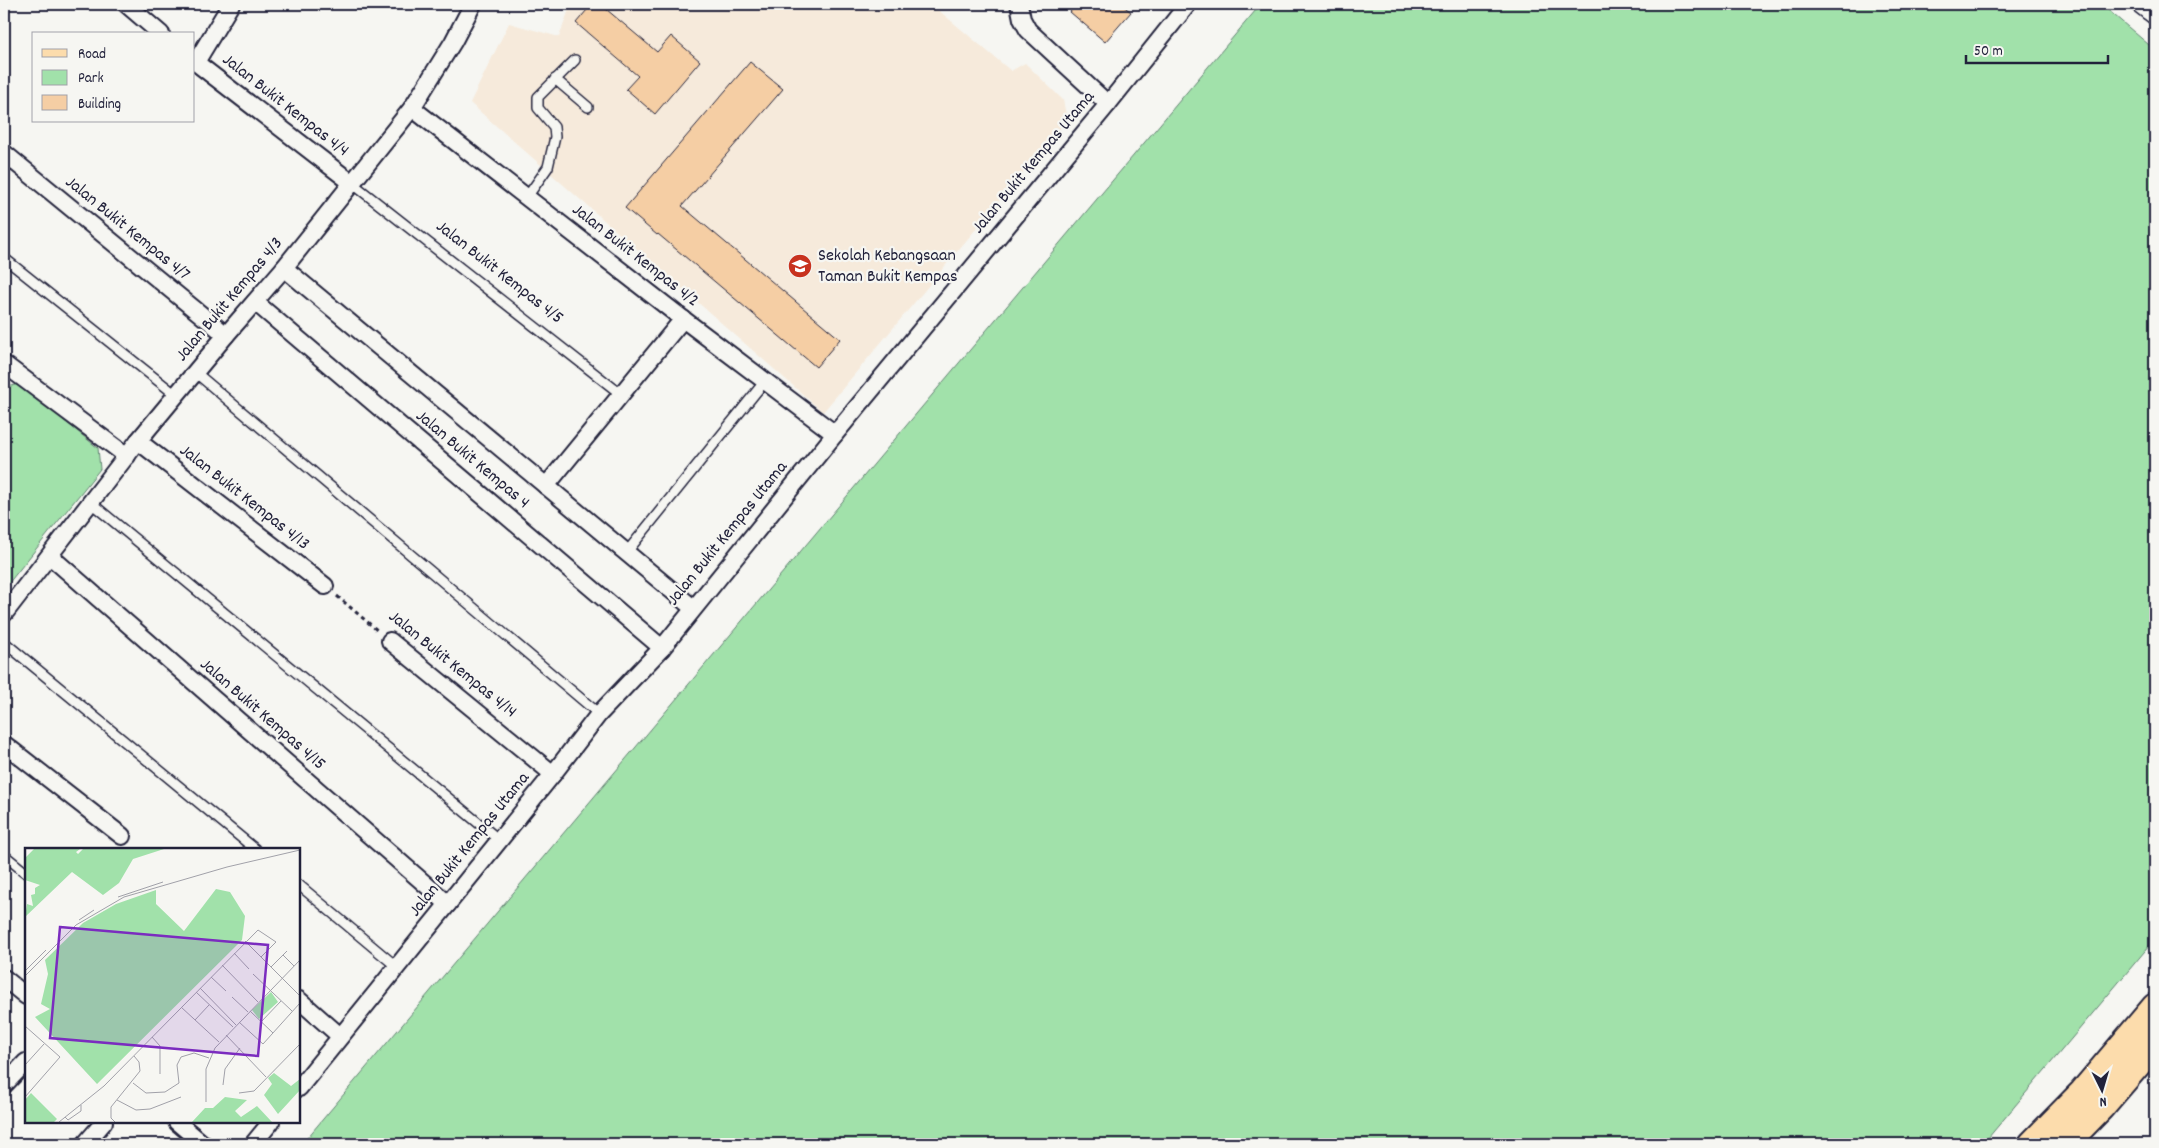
<svg xmlns="http://www.w3.org/2000/svg" width="2159" height="1148" font-family="Dekko,sans-serif">
  <style>
    .built { fill: #f6eadb }
    .green { fill: #a1e1aa; stroke: #628272 }
    .building { fill: #f5cea4; stroke: #22223b }
    .lines { fill: none; stroke-linecap: round; stroke-linejoin: round }
    .lane-casing { stroke: #22223b; stroke-width: 12 }
    .street-casing { stroke: #22223b; stroke-width: 20 }
    .primary-casing { stroke: #22223b; stroke-width: 30 }
    .path { stroke: #22223b; stroke-width: 3; stroke-dasharray: 4 4; stroke-linecap: butt }
    .lane { stroke: #f6f6f2; stroke-width: 9 }
    .street { stroke: #f6f6f2; stroke-width: 16 }
    .primary { stroke: #fcdcac; stroke-width: 26 }
    .labels { text-anchor: middle; dominant-baseline: central; stroke-width: 4.5; stroke-linejoin: round; paint-order: stroke }
    .street-label { font-size: 18px; fill: #22223b; stroke: #f6f6f2 }
    .poi-label { font-size: 18px; fill: #22223b; stroke: #f6f6f2; text-anchor: start }
    .inset-road { fill: none; stroke: #a1a1a9; stroke-width: 1 }
    .view { fill: #7b2cbf; fill-opacity: 0.15; stroke: #7b2cbf; stroke-width: 2.5 }
    .inset-edge { fill: none; stroke: #22223b; stroke-width: 2.5 }
  </style>
  <rect width="100%" height="100%" fill="#f6f6f2"/>
  <filter id="ink" filterUnits="userSpaceOnUse"><feTurbulence type="fractalNoise" baseFrequency=".02" numOctaves="2"/><feDisplacementMap in="SourceGraphic" scale="10" xChannelSelector="R" yChannelSelector="G"/><feConvolveMatrix kernelMatrix="1 2 1 2 8 2 1 2 1" color-interpolation-filters="sRGB"/></filter>
  <g filter="url(#ink)">
    <polygon class="built" points="571,4 931,4 1011,71 1025,63 1063,100 1067,120 823,412 470,103 509,23 559,37"/>
    <g class="green">
      <polygon points="1261,4 2101,4 2155,50 2155,939 1983,1144 302,1144"/>
      <polygon points="19,384 98,448 100,469 4,589 4,388"/>
    </g>
    <g class="building">
      <polygon points="592,4 600,4 657,52 671,36 700,61 655,114 626,89 638,76 576,23"/>
      <polygon points="1077,4 1121,4 1131,12 1105,42 1070,12"/>
      <polygon points="750,62 783,89 682,206 840,339 816,367 658,234 657,235 625,208"/>
    </g>
    <g class="lines">
      <g class="lane-casing">
        <g id="lane">
          <polyline points="2133,4 2155,21"/>
          <polyline points="2146,14 2153,4"/>
          <polyline points="555,79 588,107"/>
          <polyline points="352,183 622,395"/>
          <polyline points="527,197 548,167 555,137 554,127 538,108 538,97 575,60"/>
          <polyline points="4,258 176,395"/>
          <polyline points="195,372 599,714"/>
          <polyline points="90,502 499,840"/>
          <polyline points="626,553 765,381"/>
          <polyline points="4,642 255,849"/>
          <polyline points="4,855 26,873"/>
          <polyline points="299,885 397,967"/>
        </g>
      </g>
      <g class="street-casing">
        <g id="street">
          <polyline points="126,4 161,34"/>
          <polyline points="1019,4 1022,19 1028,30 1108,104"/>
          <polyline points="194,61 352,183"/>
          <polyline points="196,62 231,4"/>
          <polyline points="412,108 683,319 835,434"/>
          <polyline points="4,153 226,335"/>
          <polyline points="284,268 693,608"/>
          <polyline points="255,302 662,648"/>
          <polyline points="4,364 127,456"/>
          <polyline points="138,441 325,586"/>
          <polyline points="546,486 683,319"/>
          <polyline points="50,556 448,904"/>
          <polyline points="4,614 138,441 226,335 284,268 412,108 453,42 473,4"/>
          <polyline points="390,641 553,774"/>
          <polyline points="4,744 122,836"/>
          <polyline points="4,978 26,996"/>
          <polyline points="299,1000 340,1036"/>
          <polyline points="4,1085 26,1062"/>
          <polyline points="299,1088 553,774 599,714 662,648 835,434 1108,104 1188,4"/>
          <polyline points="177,1122 203,1144"/>
          <polyline points="85,1144 104,1122"/>
          <polyline points="253,1144 271,1122"/>
        </g>
      </g>
      <g class="primary-casing">
        <g id="primary">
          <polyline points="2032,1144 2083,1092 2155,1007"/>
          <polyline points="2065,1144 2101,1107 2155,1044"/>
        </g>
      </g>
      <polyline class="path" points="337,596 378,631"/>
      <use href="#lane" class="lane"/>
      <use href="#street" class="street"/>
      <use href="#primary" class="primary"/>
    </g>
  </g>
  <defs>
    <g id="school-disc" transform="scale(1.25)"><circle r="9.5" fill="#c8321e" stroke="#f6f6f2"/><path d="M0-5L7-2L0 1L-7-2ZM-4 1L0 2.5L4 1V4Q0 6-4 4Z" fill="#fff"/></g>
  </defs>
  <g fill-rule="evenodd">
    <use href="#school-disc" x="800" y="266"/>
  </g>
  <g class="labels">
    <g class="street-label">
      <text transform="translate(285 106) rotate(38)">Jalan Bukit Kempas 4/4</text>
      <text transform="translate(1034 163) rotate(-50)">Jalan Bukit Kempas Utama</text>
      <text transform="translate(127 229) rotate(39)">Jalan Bukit Kempas 4/7</text>
      <text transform="translate(635 256) rotate(38)">Jalan Bukit Kempas 4/2</text>
      <text transform="translate(499 273) rotate(38)">Jalan Bukit Kempas 4/5</text>
      <text transform="translate(230 300) rotate(-50)">Jalan Bukit Kempas 4/3</text>
      <text transform="translate(472 460) rotate(40)">Jalan Bukit Kempas 4</text>
      <text transform="translate(244 498) rotate(38)">Jalan Bukit Kempas 4/13</text>
      <text transform="translate(728 534) rotate(-51)">Jalan Bukit Kempas Utama</text>
      <text transform="translate(452 665) rotate(39)">Jalan Bukit Kempas 4/14</text>
      <text transform="translate(262 715) rotate(41)">Jalan Bukit Kempas 4/15</text>
      <text transform="translate(470 845) rotate(-51)">Jalan Bukit Kempas Utama</text>
    </g>
    <g class="poi-label">
      <text x="818" y="256">Sekolah Kebangsaan<tspan x="818" dy="21">Taman Bukit Kempas</tspan></text>
    </g>
  </g>
  <g transform="translate(25 848)">
    <rect width="275" height="275" fill="#f6f6f2"/>
    <path d="M9 1H55L51 4 53 6 58 1H139L108 11 94 35 78 47 47 24 0 69 2 56 8 58 6 47 10 46V40L15 37 0 32V10ZM191 41 205 44 220 68 217 92 72 236 10 169 25 161 16 156 23 126 20 112 58 75 91 56 131 42V56L159 83ZM246 144 253 154 234 171 227 162ZM249 225 266 238 275 231V242L253 266 239 247 247 236 243 230ZM6 245 32 271 29 274H0V252ZM200 249 222 252 210 263 216 269 232 258 247 274H167L180 260H188Z" fill="#a1e1aa"/>
    <path class="inset-road" d="M93 49 138 34M54 72 69 62M220 93 275 148M209 105 224 121M258 107 269 118M197 117 233 154M246 119 262 103M0 123 21 102M228 126 267 163M0 128 51 77 99 49 202 19 275 2M186 129 201 143M175 140 211 177M171 144 208 179M207 149 223 164M156 159 194 194M225 163 248 185M170 172 184 157M214 174 238 196 275 155M236 174 256 153M0 178 35 209 0 249M201 187 241 229M127 189 135 198V226M0 217 19 196M108 235 121 245 140 244 154 235 152 217 156 209 169 205 184 210M198 237 200 221 215 200M214 245 229 243 275 196M92 252 111 262 125 261 156 249M181 254V221L190 200 275 112M40 269 43 272 56 263V257M34 274 79 238 233 82 251 94 236 109M90 274 86 270V259L115 223 114 214 109 208"/>
    <path class="view" d="M35 79 243 97 233 208 25 190Z"/>
    <rect width="275" height="275" class="inset-edge"/>
  </g>
  <rect width="2159" height="1148" fill="none" stroke="#f6f6f2" stroke-width="20"/>
  <rect x="10" y="10" width="2139" height="1128" fill="none" stroke="#22223b" stroke-width="2" filter="url(#ink)"/>
  <rect x="32" y="32" width="162" height="90" fill="#f6f6f2" stroke="#a1a1a9"/>
  <rect x="42" y="49" width="25" height="8" fill="#fcdcac" stroke="#a1a1a9"/>
  <text x="78" y="58" font-size="15" fill="#22223b">Road</text>
  <rect x="42" y="70" width="25" height="15" fill="#a1e1aa" stroke="#a1a1a9"/>
  <text x="78" y="82" font-size="15" fill="#22223b">Park</text>
  <rect x="42" y="95" width="25" height="15" fill="#f5cea4" stroke="#a1a1a9"/>
  <text x="78" y="108" font-size="15" fill="#22223b">Building</text>
  <g transform="translate(2102 1090) rotate(175)" stroke="#f6f6f2" stroke-width="4" paint-order="stroke">
  <path d="M0-4L9 19L0 12L-9 19Z" fill="#22223b"/>
  <text y="-8" font-size="14" font-weight="bold" text-anchor="middle" fill="#22223b">N</text>
  </g>
  <path d="M1966 55v8h142v-8" fill="none" stroke="#22223b" stroke-width="2.5"/>
  <text x="1974" y="55" font-size="15" fill="#22223b" stroke="#f6f6f2" stroke-width="4" paint-order="stroke">50 m</text>
</svg>
